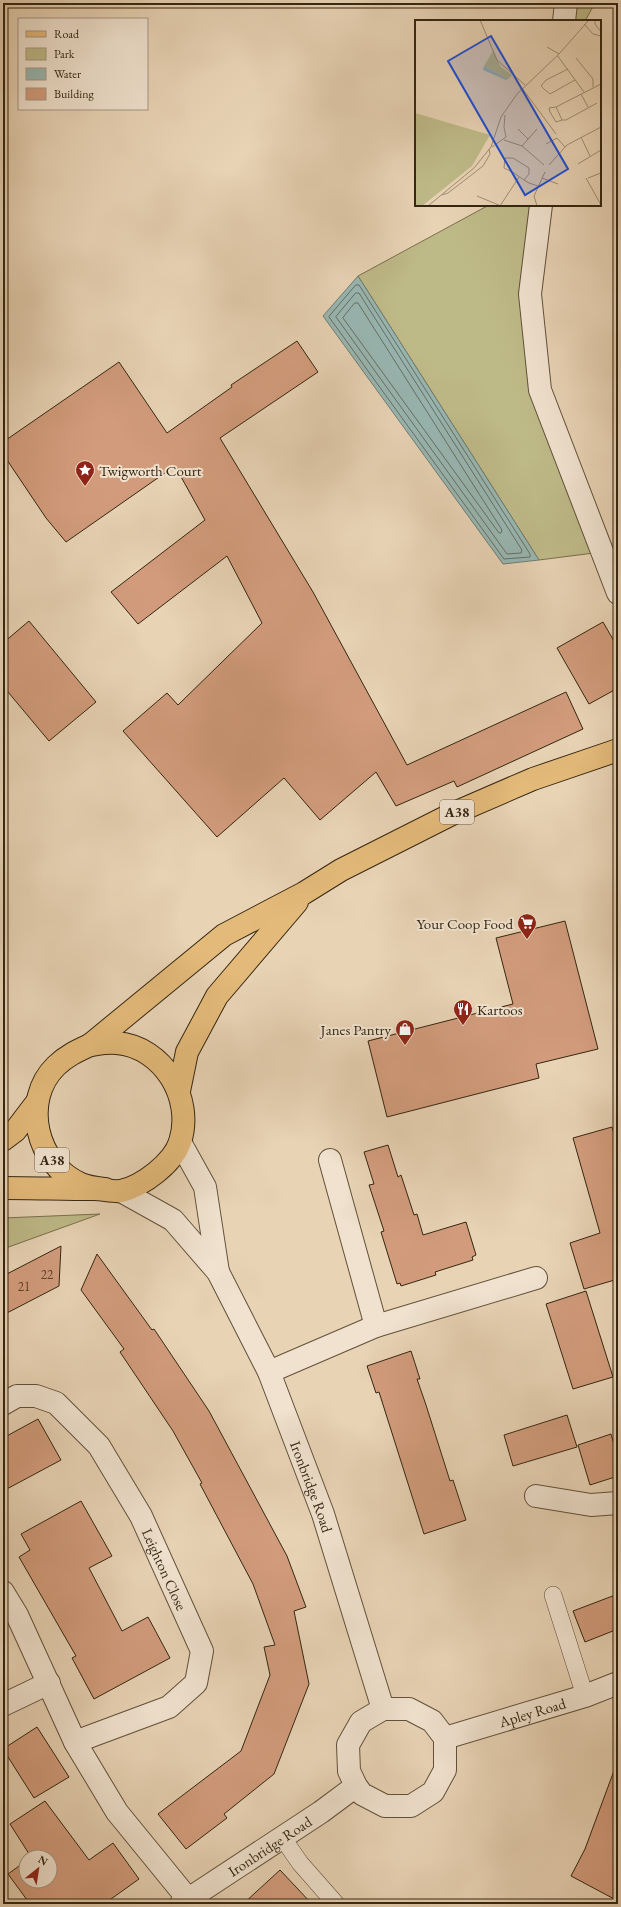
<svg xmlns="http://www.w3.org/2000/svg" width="621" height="1907" font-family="'EB Garamond',serif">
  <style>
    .green { fill: #beba88; stroke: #79704c }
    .water { fill: #98b7b3; stroke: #707d72 }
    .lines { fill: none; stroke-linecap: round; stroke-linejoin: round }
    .shore { stroke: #666e62; stroke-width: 1 }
    .building { fill: #d29c7c; stroke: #342611 }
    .service-casing { stroke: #61513a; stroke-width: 18 }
    .minor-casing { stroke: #61513a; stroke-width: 24 }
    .primary-casing { stroke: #342611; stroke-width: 24 }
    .service { stroke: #f0e2cf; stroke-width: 17 }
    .minor { stroke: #f0e2cf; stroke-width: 22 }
    .primary { stroke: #e4ba7a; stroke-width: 22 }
    .labels { text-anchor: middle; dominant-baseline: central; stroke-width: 4; stroke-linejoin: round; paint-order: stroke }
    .number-label { font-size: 13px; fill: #5c442c }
    .shield { fill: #f0e2cf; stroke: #6c5e4a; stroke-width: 1 }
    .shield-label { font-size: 14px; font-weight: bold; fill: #342611 }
    .poi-label { font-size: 15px; fill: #342611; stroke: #f0e2cf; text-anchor: start }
    .street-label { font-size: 15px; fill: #342611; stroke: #f0e2cf }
    .inset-road { fill: none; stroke: #a08e73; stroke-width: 1 }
    .view { fill: #1d4ed8; fill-opacity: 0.15; stroke: #1d4ed8; stroke-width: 2 }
    .inset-edge { fill: none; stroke: #342611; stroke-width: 2 }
  </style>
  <rect width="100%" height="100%" fill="#e8d3b5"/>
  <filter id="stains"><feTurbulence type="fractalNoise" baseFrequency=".005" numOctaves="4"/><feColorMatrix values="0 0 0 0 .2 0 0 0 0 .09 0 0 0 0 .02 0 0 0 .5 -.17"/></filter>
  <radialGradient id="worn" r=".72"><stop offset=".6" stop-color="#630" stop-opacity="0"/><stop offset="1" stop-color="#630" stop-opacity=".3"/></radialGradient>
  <g class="green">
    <polygon points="566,3 595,3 585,21 564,21"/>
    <polygon points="489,205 541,205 540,390 602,552 539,560 358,276"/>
    <polygon points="100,1214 3,1249 3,1218"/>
  </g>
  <polygon class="water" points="358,276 539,560 503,564 323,316"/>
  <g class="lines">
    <g class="shore">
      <polygon points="356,285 359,285 530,554 530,557 504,559 329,317"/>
      <polygon points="356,293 359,293 522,550 521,553 507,554 336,317"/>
      <polygon points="355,303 358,303 502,530 501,533 499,533 343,318"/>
    </g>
  </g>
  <g class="building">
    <polygon points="297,341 318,372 220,438 313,592 407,765 566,692 583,729 457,787 454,781 396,806 376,772 320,820 284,778 217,837 123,731 167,693 178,705 262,623 227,556 138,624 111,592 205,520 175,466 66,542 46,518 3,454 3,442 119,362 167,433 232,387 231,385"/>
    <polygon points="29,621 96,702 49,741 3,686 3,643"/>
    <polygon points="603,622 618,648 618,688 589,704 557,648"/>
    <polygon points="565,921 598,1049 536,1064 539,1078 387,1117 368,1041 513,1004 496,938"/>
    <polygon points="612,1127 618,1148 618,1279 584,1289 570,1243 600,1233 573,1138"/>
    <polygon points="388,1145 398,1177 401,1175 414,1215 417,1214 423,1235 466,1222 476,1255 472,1257 473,1260 435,1272 436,1275 401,1286 400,1283 397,1284 381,1232 384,1231 369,1185 374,1184 364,1152"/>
    <polygon points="61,1246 59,1286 3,1315 3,1276"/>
    <polygon points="97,1254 152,1330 154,1329 209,1411 287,1556 306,1607 294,1611 309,1684 274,1774 224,1814 227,1818 186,1849 158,1814 241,1751 270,1675 264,1647 275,1645 253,1584 200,1484 202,1483 173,1431 120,1352 124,1349 81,1290"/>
    <polygon points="586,1291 613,1377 573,1389 546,1304"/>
    <polygon points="411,1351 420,1379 417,1379 426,1405 450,1481 453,1480 466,1520 424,1534 379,1392 376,1393 367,1366"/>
    <polygon points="567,1415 577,1447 513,1466 504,1435"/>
    <polygon points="38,1419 61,1460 3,1491 3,1438"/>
    <polygon points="611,1434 618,1458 618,1476 590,1485 578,1445"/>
    <polygon points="81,1501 112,1556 89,1568 122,1631 148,1617 170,1658 94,1699 72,1658 76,1656 19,1557 30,1550 21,1534"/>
    <polygon points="618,1594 618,1629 585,1642 573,1611"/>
    <polygon points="37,1727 69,1777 34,1798 3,1749"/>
    <polygon points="615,1768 618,1768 618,1901 571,1876 585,1849"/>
    <polygon points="45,1801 89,1860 113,1843 139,1879 104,1904 30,1904 8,1874 26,1861 26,1881 50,1881 50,1857 31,1857 10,1824"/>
    <polygon points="280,1870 312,1904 243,1904"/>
  </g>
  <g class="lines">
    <g class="service-casing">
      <g id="service">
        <polyline points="553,1595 585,1696"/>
        <polyline points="282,1837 300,1863 336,1904"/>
      </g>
    </g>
    <g class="minor-casing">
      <g id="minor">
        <polyline points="564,21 566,3"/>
        <polyline points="541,205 530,294 540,390 618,593"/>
        <polyline points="180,1142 205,1187 218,1272"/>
        <polyline points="330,1160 376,1326"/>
        <path id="s1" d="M121 1191 173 1220 218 1272 269 1372 323 1514 383 1709"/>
        <polyline points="269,1372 376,1326 536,1278"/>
        <path id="s2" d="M3 1404 17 1396H36L56 1403 99 1446 141 1516 202 1651 196 1683 169 1707 75 1742"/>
        <polyline points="536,1496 591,1505 618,1503"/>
        <polyline points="3,1592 17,1615 75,1742 117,1812 188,1899"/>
        <polyline points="3,1705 49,1683"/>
        <polygon points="383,1709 409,1709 432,1721 445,1738 445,1770 433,1792 411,1806 385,1806 362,1794 356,1786 349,1771 348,1745 361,1722"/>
        <path id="s3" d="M445 1738 585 1696 618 1683"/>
        <path id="s4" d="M181 1904 321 1812 356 1786"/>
      </g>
    </g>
    <g class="primary-casing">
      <g id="primary">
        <polyline points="179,1091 187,1052 217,996 297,902"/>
        <polyline points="3,1140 15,1131 37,1102"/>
        <path d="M3 1188C33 1188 64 1189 94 1189 102 1189 114 1192 121 1191 143 1186 173 1163 180 1142 194 1098 163 1047 117 1043 108 1042 98 1044 90 1045"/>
        <path d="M105 1189C97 1188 88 1187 81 1184 36 1165 21 1100 56 1066 66 1056 77 1051 90 1045L224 935 304 893 341 870 452 814 533 779 618 750"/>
      </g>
    </g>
    <use href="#service" class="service"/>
    <use href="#minor" class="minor"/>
    <use href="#primary" class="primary"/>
  </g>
  <defs>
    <g id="sight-pin" transform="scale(1)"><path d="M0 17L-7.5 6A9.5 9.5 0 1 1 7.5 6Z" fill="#8f2418" stroke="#f0e2cf"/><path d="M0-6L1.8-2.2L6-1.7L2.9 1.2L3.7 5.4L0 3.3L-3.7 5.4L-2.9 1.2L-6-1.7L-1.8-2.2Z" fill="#fff"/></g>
    <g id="supermarket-pin" transform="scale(1)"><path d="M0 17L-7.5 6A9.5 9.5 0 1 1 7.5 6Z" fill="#8f2418" stroke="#f0e2cf"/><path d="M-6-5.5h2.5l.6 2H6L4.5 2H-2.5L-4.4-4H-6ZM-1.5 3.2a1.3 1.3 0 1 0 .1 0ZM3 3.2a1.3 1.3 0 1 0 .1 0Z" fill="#fff"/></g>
    <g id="restaurant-pin" transform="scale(1)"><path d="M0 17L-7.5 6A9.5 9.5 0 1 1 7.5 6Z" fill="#8f2418" stroke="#f0e2cf"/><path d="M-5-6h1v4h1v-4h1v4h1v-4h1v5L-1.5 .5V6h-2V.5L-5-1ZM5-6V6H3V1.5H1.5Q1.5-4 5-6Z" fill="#fff"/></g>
    <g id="shop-pin" transform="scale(1)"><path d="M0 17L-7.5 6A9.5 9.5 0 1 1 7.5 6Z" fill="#8f2418" stroke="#f0e2cf"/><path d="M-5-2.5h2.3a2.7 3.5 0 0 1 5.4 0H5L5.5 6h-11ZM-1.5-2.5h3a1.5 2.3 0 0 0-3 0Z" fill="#fff"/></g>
  </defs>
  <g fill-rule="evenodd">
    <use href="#sight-pin" x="85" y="470"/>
    <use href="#supermarket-pin" x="527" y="923"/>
    <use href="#restaurant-pin" x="463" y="1009"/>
    <use href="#shop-pin" x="405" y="1029"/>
  </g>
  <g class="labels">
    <g class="number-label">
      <text x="47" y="1274">22</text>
      <text x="24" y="1286">21</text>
    </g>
    <g class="shield">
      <rect x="440" y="800" width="34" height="24" rx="3"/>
      <rect x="35" y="1148" width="34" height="24" rx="3"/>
    </g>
    <g class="shield-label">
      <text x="457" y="812">A38</text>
      <text x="52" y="1160">A38</text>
    </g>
    <g class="poi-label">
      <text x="99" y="470">Twigworth Court</text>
      <text x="513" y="923" text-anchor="end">Your Coop Food</text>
      <text x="477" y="1009">Kartoos</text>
      <text x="391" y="1029" text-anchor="end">Janes Pantry</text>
    </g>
    <g class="street-label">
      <text stroke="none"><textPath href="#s1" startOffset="363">Ironbridge Road</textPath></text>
      <text stroke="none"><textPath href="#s2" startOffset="257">Leighton Close</textPath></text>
      <text stroke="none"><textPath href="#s3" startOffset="91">Apley Road</textPath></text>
      <text stroke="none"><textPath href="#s4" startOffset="106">Ironbridge Road</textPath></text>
    </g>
  </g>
  <g transform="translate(415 20)">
    <rect width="186" height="186" fill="#e8d3b5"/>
    <path d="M78 31 86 47 97 55 93 59 69 46ZM0 93 75 115 57 146 7 186H0Z" fill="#beba88"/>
    <path d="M69 46 93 59 91 60 68 50Z" fill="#98b7b3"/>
    <path class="inset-road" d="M65 0 82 40 110 65M180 0V4L186 12M169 4 178 14 186 16M132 27 144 34M142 35 169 72M161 38 178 59V67M153 49 131 60 126 66 129 69 135 74 160 60M107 68 141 114M166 74 173 87M182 83 151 100H147L141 87 186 64M141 87 134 88 135 92 141 102 147 100M103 109 113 119M166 117 175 136M89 120 107 126 129 145M131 124 142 118 150 127M107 126 122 109M77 127 91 117 89 107 90 95M163 144 186 130M134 145 152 125 186 107M127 158 143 164M171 158 186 185M173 158 186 153M109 160 114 154V148L98 138H90L89 148 99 153 109 160 114 163 123 166M27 175 33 173 68 146 75 134 74 129M62 176 86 186M13 186 59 148 76 127 86 97 102 74 144 34 174 0M85 186 104 157M122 186 119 176 130 152"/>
    <path class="view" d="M76 16 153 149 110 175 33 41Z"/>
    <rect width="186" height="186" class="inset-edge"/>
  </g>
  <rect width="621" height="1907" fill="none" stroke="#e8d3b5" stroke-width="16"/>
  <rect x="4" y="4" width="613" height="1899" fill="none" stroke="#342611" stroke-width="2"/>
  <rect x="8" y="8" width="605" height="1891" fill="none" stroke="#342611"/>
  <rect x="18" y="18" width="130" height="92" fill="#f0e2cf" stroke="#a59783"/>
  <rect x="26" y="31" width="20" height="6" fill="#e4ba7a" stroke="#a59783"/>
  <text x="54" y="38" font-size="12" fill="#342611">Road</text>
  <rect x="26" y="48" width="20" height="12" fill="#beba88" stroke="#a59783"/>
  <text x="54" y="58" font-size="12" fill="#342611">Park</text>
  <rect x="26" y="68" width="20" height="12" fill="#98b7b3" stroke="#a59783"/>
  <text x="54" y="78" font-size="12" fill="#342611">Water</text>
  <rect x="26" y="88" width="20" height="12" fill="#d29c7c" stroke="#a59783"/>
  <text x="54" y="98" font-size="12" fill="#342611">Building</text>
  <g transform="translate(38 1869) rotate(30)"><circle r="19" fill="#f0e2cf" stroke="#a59783"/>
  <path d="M0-3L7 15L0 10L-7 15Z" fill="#8f2418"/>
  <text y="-6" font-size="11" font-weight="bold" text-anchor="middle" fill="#342611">N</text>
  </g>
  <rect width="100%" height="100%" filter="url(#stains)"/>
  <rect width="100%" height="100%" fill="url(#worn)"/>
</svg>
